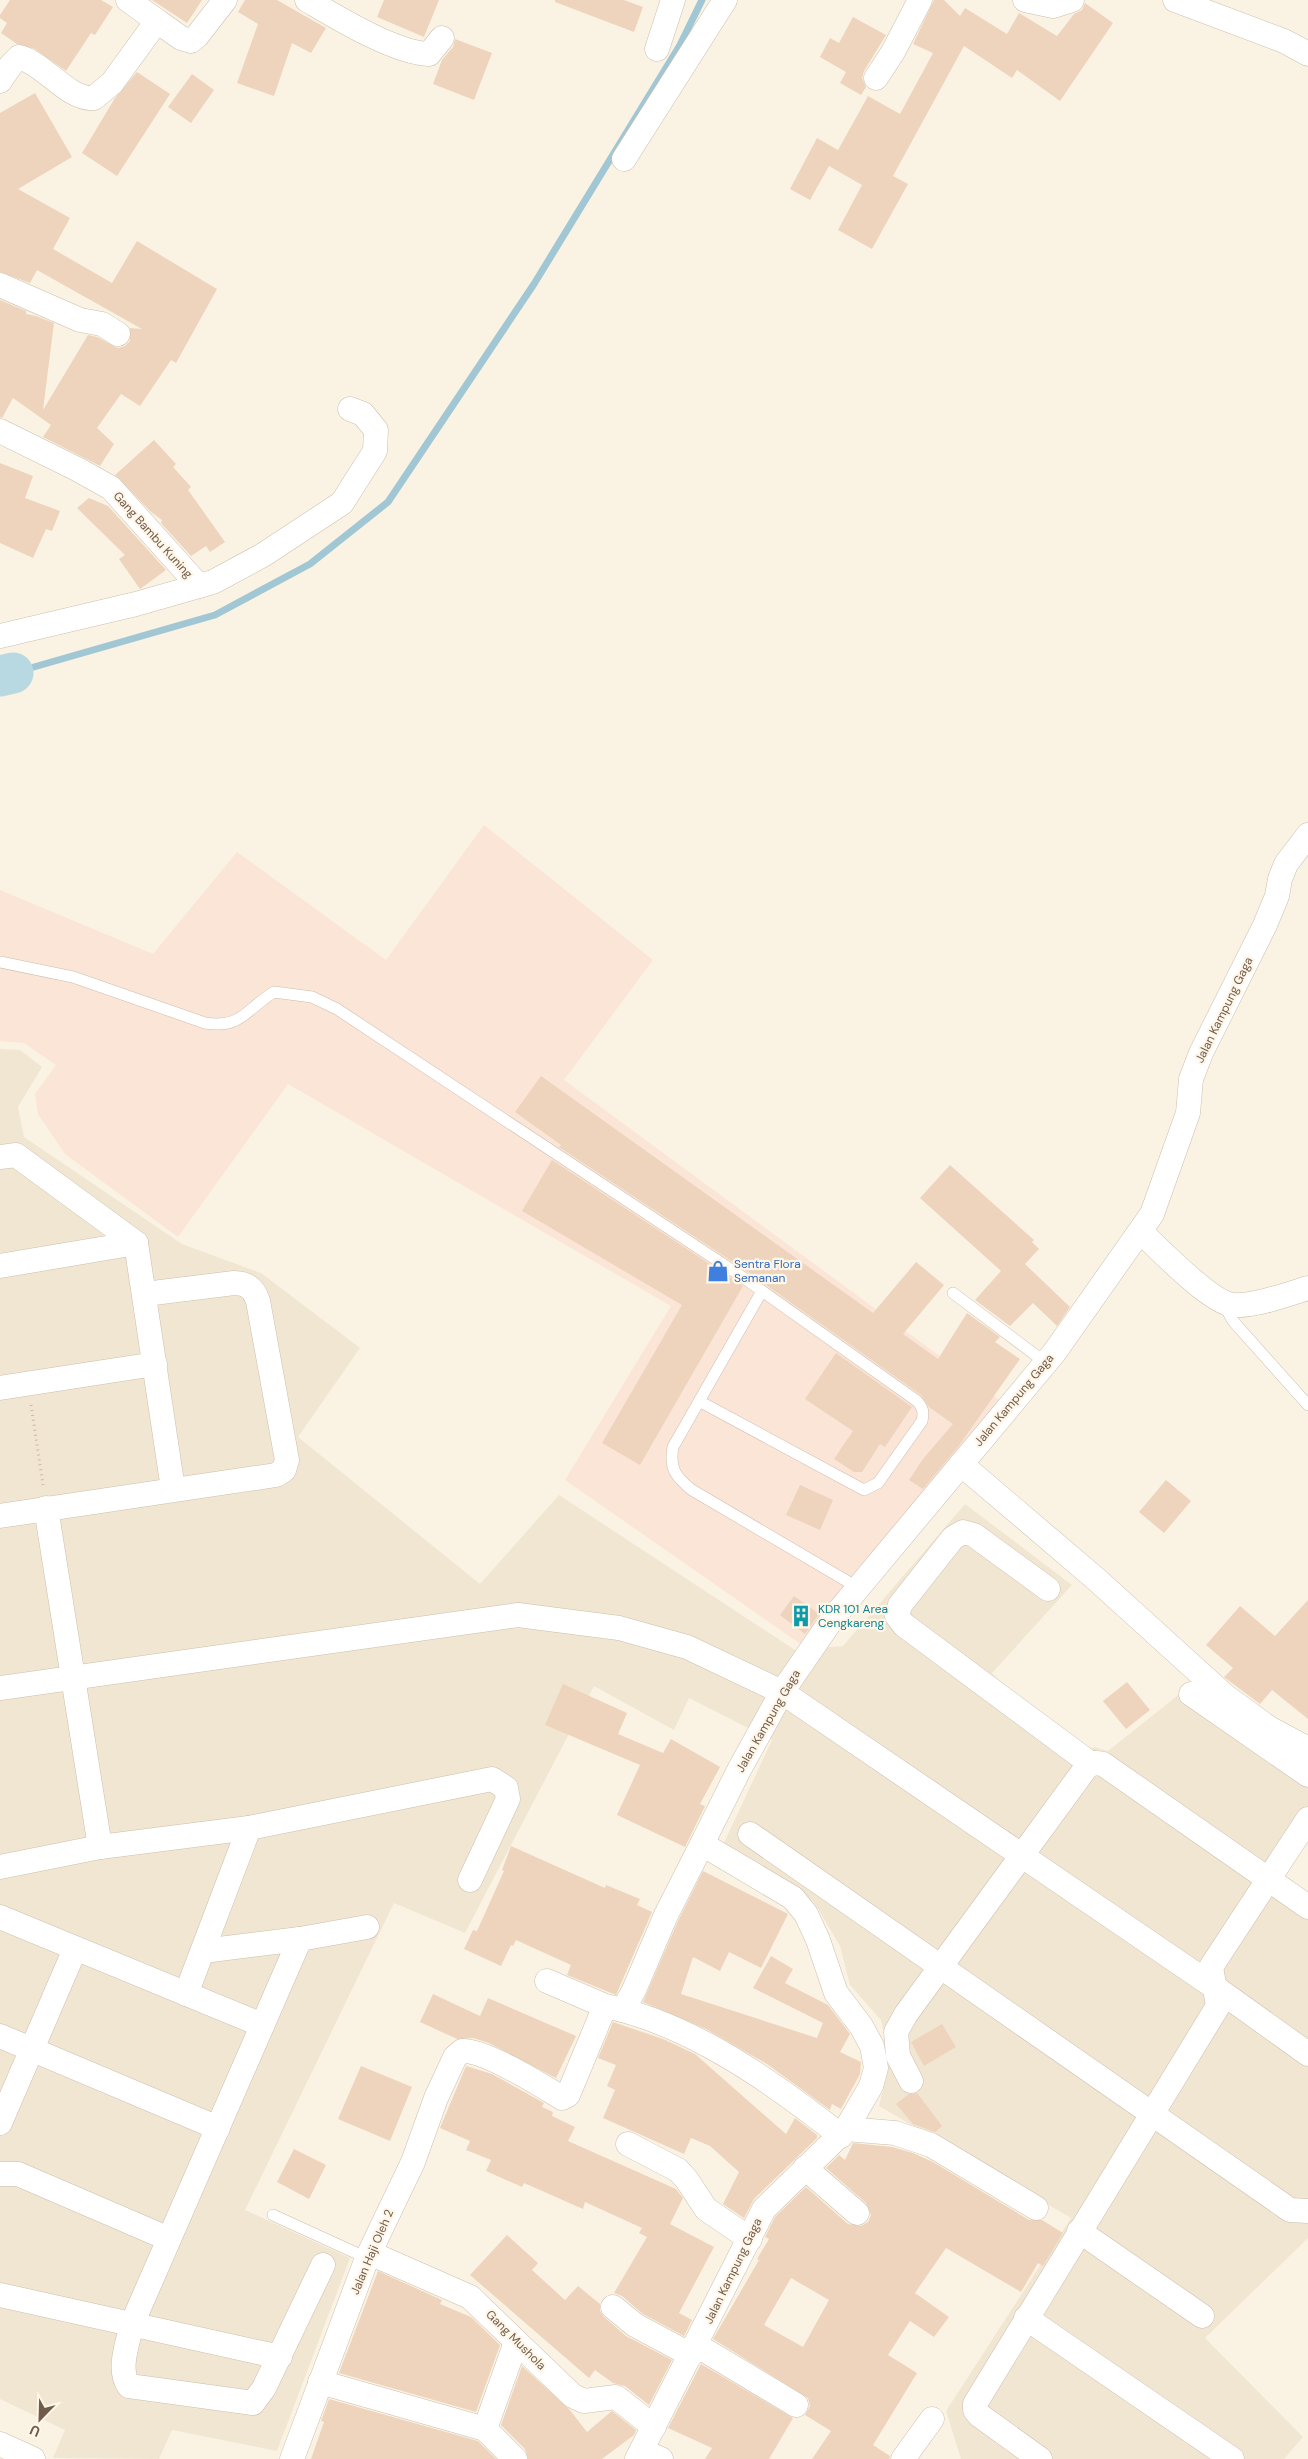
<svg xmlns="http://www.w3.org/2000/svg" width="1308" height="2459" font-family="'DM Sans',sans-serif">
  <style>
    .residential { fill: #f1e6d2 }
    .commercial { fill: #fae5d7 }
    .lines { fill: none; stroke-linecap: round; stroke-linejoin: round }
    .stream { stroke: #a0c7d3; stroke-width: 7 }
    .river { stroke: #b9d9e2; stroke-width: 41 }
    .building { fill: #eed4bd; fill-rule: evenodd }
    .service-casing { stroke: #cdbead; stroke-width: 12 }
    .minor-casing { stroke: #cdbead; stroke-width: 25 }
    .path { stroke: #d2b8a0; stroke-width: 3; stroke-dasharray: 1 4; stroke-linecap: butt }
    .service { stroke: #fff; stroke-width: 11 }
    .minor { stroke: #fff; stroke-width: 24 }
    .labels { text-anchor: middle; dominant-baseline: central; stroke-width: 4.5; stroke-linejoin: round; paint-order: stroke }
    .street-label { font-size: 12px; fill: #715b4b; stroke: #fef7e9 }
    .shop-label { font-size: 12px; fill: #366cbe; stroke: #fef7e9; text-anchor: start }
    .culture-label { font-size: 12px; fill: #0d838f; stroke: #fef7e9; text-anchor: start }
  </style>
  <rect width="100%" height="100%" fill="#faf3e3"/>
  <polygon class="residential" points="0,1049 20,1050 42,1067 18,1107 24,1137 182,1244 261,1273 360,1348 298,1437 480,1584 559,1495 795,1650 843,1646 965,1504 1072,1585 992,1673 1076,1759 1094,1747 1108,1751 1197,1680 1308,1755 1308,1840 1282,1873 1308,1892 1308,2238 1205,2338 1303,2437 1284,2459 961,2459 946,2411 1071,2218 879,2106 890,2060 881,2020 850,1985 840,1946 814,1902 723,1845 772,1740 689,1698 674,1730 594,1686 465,1933 394,1903 245,2210 350,2258 277,2451 172,2430 159,2459 53,2458 65,2430 0,2399"/>
  <polygon class="commercial" points="484,825 653,960 564,1080 1005,1404 803,1649 799,1643 565,1480 671,1306 288,1084 178,1237 65,1154 38,1114 35,1094 56,1065 24,1043 0,1041 0,890 153,954 237,852 386,960"/>
  <g class="lines">
    <polyline class="stream" points="13,673 215,615 310,564 388,502 534,284 680,45 702,0"/>
    <polyline class="river" points="0,676 13,673"/>
  </g>
  <g class="building">
    <polygon points="10,0 101,0 113,7 95,35 91,33 66,71 35,49 17,44 1,33 7,23 0,18 0,15"/>
    <polygon points="152,0 202,0 187,23"/>
    <polygon points="245,0 277,0 326,28 311,53 292,43 274,96 237,83 258,24 238,12"/>
    <polygon points="384,0 439,0 424,37 377,17"/>
    <polygon points="555,0 624,0 643,7 634,32 555,2"/>
    <polygon points="934,0 944,0 960,16 965,8 1007,34 1019,13 1057,36 1074,14 1082,10 1085,3 1113,23 1060,101 1017,70 1012,78 964,46 893,176 908,184 872,249 838,230 862,185 829,166 810,200 790,189 817,138 838,150 868,96 900,114 933,53 913,44"/>
    <polygon points="853,17 886,35 864,71 862,78 866,87 861,95 840,83 846,72 820,57 830,38 839,43"/>
    <polygon points="455,39 492,53 474,100 433,84 442,60 453,47"/>
    <polygon points="137,72 170,94 117,176 82,153 115,98"/>
    <polygon points="192,74 214,90 191,123 168,107"/>
    <polygon points="35,93 72,157 18,189 70,218 53,249 112,283 137,241 217,289 176,363 171,360 140,406 121,394 97,428 114,444 100,466 43,437 51,425 13,398 2,418 0,417 0,300 26,311 26,314 36,316 54,323 43,410 88,335 97,337 118,348 125,346 130,341 130,328 142,329 37,270 30,283 0,272 0,113"/>
    <polygon points="154,440 176,464 173,467 191,487 188,490 225,542 210,552 206,546 191,556 161,523 162,520 151,512 115,475"/>
    <polygon points="0,463 33,476 25,498 60,511 52,531 46,529 33,558 0,543"/>
    <polygon points="89,498 108,506 166,570 140,589 119,559 125,555 77,508"/>
    <polygon points="541,1076 873,1313 916,1262 944,1285 903,1334 938,1359 967,1313 1000,1337 995,1342 1020,1359 958,1447 923,1489 909,1480 923,1459 953,1424 929,1407 921,1395 748,1272 559,1147 561,1145 515,1112"/>
    <polygon points="552,1160 743,1286 640,1465 602,1443 682,1305 522,1211"/>
    <polygon points="950,1165 1034,1240 1032,1242 1039,1249 1025,1264 1070,1307 1057,1326 1033,1303 1010,1326 975,1300 1001,1271 920,1198"/>
    <polygon points="836,1353 912,1407 885,1447 880,1444 862,1472 854,1472 834,1459 853,1431 805,1399"/>
    <polygon points="1166,1480 1191,1501 1164,1533 1139,1512"/>
    <polygon points="800,1485 833,1500 820,1530 786,1515"/>
    <polygon points="794,1596 819,1614 805,1634 780,1615"/>
    <polygon points="1308,1600 1308,1719 1272,1690 1260,1704 1224,1677 1233,1668 1206,1645 1240,1606 1275,1636"/>
    <polygon points="1127,1682 1150,1710 1126,1729 1103,1701"/>
    <polygon points="563,1684 627,1713 618,1734 663,1753 671,1739 720,1767 700,1804 705,1806 685,1847 617,1815 640,1765 545,1725"/>
    <polygon points="511,1846 605,1888 606,1885 640,1899 637,1905 652,1912 616,1995 567,1975 571,1965 516,1940 513,1946 511,1945 501,1966 464,1949 473,1930 477,1931 504,1871 502,1870"/>
    <polygon points="703,1871 788,1914 761,1968 729,1952 720,1971 693,1957 681,1994 817,2038 823,2023 753,1988 771,1956 793,1969 785,1983 828,2005 850,2034 840,2052 861,2062 860,2074 841,2109 832,2104 830,2110 767,2064 706,2029 643,2002 678,1921"/>
    <polygon points="433,1994 480,2016 488,1998 576,2036 556,2078 489,2043 473,2038 457,2039 420,2022"/>
    <polygon points="613,2022 663,2039 695,2054 786,2134 795,2118 817,2135 817,2138 754,2199 744,2218 723,2204 739,2172 710,2146 691,2138 684,2154 603,2118 615,2090 607,2086 616,2065 598,2058"/>
    <polygon points="942,2024 956,2047 924,2066 911,2042"/>
    <polygon points="361,2066 412,2087 390,2141 338,2119"/>
    <polygon points="466,2066 492,2074 544,2103 542,2107 553,2112 552,2116 575,2127 568,2141 676,2189 683,2198 670,2224 714,2247 679,2313 692,2320 684,2336 643,2314 622,2296 614,2293 647,2237 639,2233 642,2228 585,2202 583,2209 524,2183 522,2187 486,2171 491,2160 466,2150 470,2141 440,2128"/>
    <polygon points="917,2093 942,2126 935,2132 913,2124 896,2104 909,2094"/>
    <path d="M853 2143 892 2147 913 2153 933 2162 1029 2220H1042L1063 2233 1043 2266 1038 2263 1021 2292 946 2248 915 2293 949 2317 934 2337 910 2321 888 2355 917 2373 873 2445 890 2456 889 2459H812L831 2431 805 2415 810 2406 808 2398 713 2339 759 2260 757 2259 769 2239 765 2237 775 2217 806 2187 848 2224 861 2226 868 2222 871 2215 866 2203 826 2168 839 2155 845 2160ZM791 2278 829 2300 803 2347 764 2325Z"/>
    <polygon points="294,2149 326,2165 309,2199 277,2182"/>
    <polygon points="507,2235 538,2263 532,2270 565,2300 578,2286 600,2304 600,2311 604,2317 626,2336 672,2360 649,2405 625,2386 613,2383 595,2370 589,2378 470,2275"/>
    <polygon points="378,2271 442,2300 440,2304 471,2317 500,2345 476,2412 339,2373"/>
    <polygon points="701,2364 793,2418 769,2459 705,2459 712,2448 668,2428"/>
    <polygon points="522,2366 569,2409 587,2432 612,2411 636,2430 634,2435 602,2459 528,2459 525,2449 501,2425"/>
    <polygon points="329,2399 478,2441 496,2459 311,2459 324,2422 321,2421"/>
  </g>
  <g class="lines">
    <g class="service-casing">
      <g id="service">
        <path d="M0 962 73 977 205 1023C241 1029 245 1010 274 992L312 997 337 1009 744 1278 762 1291 673 1447C669 1469 676 1477 692 1490L857 1587"/>
        <polyline points="953,1293 1046,1363"/>
        <polyline points="1224,1305 1233,1321 1308,1405"/>
        <path d="M699 1401 864 1490 878 1483 922 1421C924 1412 923 1408 917 1401L762 1291"/>
        <polyline points="273,2215 367,2258"/>
      </g>
    </g>
    <g class="minor-casing">
      <g id="minor">
        <polyline points="128,0 157,21"/>
        <path d="M307 0C338 18 395 53 429 54L442 38"/>
        <polyline points="1025,0 1053,6 1072,0"/>
        <polyline points="1175,0 1284,41 1308,54"/>
        <polyline points="657,49 673,0"/>
        <polyline points="876,78 893,52 920,0"/>
        <path d="M0 81 11 65 19 57C44 63 69 101 94 98L112 83 157 21 181 38 191 41 197 36 225 0"/>
        <polyline points="624,159 725,0"/>
        <polyline points="0,285 80,320 102,324 118,334"/>
        <polyline points="0,431 77,469 111,488 199,586"/>
        <polyline points="0,636 136,604 213,582 263,555 342,503 375,451 376,430 363,414 350,409"/>
        <polyline points="0,1157 16,1155 136,1243 173,1489"/>
        <path d="M1141 1232C1159 1249 1211 1303 1233 1305 1253 1307 1289 1294 1308 1288"/>
        <polyline points="0,1266 136,1243"/>
        <polyline points="0,1388 155,1364"/>
        <polyline points="961,1464 1096,1579 1225,1696 1269,1728 1308,1749"/>
        <polyline points="46,1508 100,1847"/>
        <path d="M0 1516 276 1475 284 1470 287 1460 258 1301C254 1289 247 1283 234 1283L145 1294"/>
        <polyline points="1048,1589 974,1535 963,1532 953,1538 900,1605 897,1616 904,1625 1091,1764"/>
        <polyline points="0,1688 518,1615 619,1628 687,1647 782,1692 1213,1986 1308,2054"/>
        <polyline points="1191,1694 1308,1775"/>
        <polyline points="750,1834 1290,2210 1308,2211"/>
        <polyline points="0,1867 100,1847 249,1828 492,1779 506,1788 508,1799 470,1880"/>
        <polyline points="0,1917 262,2025"/>
        <path d="M300 1939 132 2324C128 2342 117 2370 129 2386L253 2403 264 2388 323 2265"/>
        <polyline points="203,1951 300,1939 367,1927"/>
        <polyline points="547,1981 605,2006"/>
        <polyline points="186,1994 249,1828"/>
        <polyline points="623,2010 634,1990 666,1915 702,1844"/>
        <polyline points="0,2036 218,2128"/>
        <polyline points="911,2081 898,2056 896,2032 906,2014 1088,1765 1096,1763 1103,1764 1308,1907"/>
        <polyline points="0,2123 75,1949"/>
        <polyline points="846,2129 895,2133 931,2145 1036,2208"/>
        <polyline points="628,2144 678,2170 687,2180 706,2209 750,2239"/>
        <polyline points="805,2168 857,2213"/>
        <polyline points="0,2174 18,2174 169,2239"/>
        <polyline points="1079,2231 1202,2316"/>
        <polyline points="370,2253 470,2297 573,2396 584,2401 616,2397 654,2427"/>
        <polyline points="0,2295 280,2357"/>
        <polyline points="613,2307 635,2325 691,2355"/>
        <polyline points="1026,2318 1232,2459"/>
        <polyline points="696,2345 796,2405"/>
        <polyline points="320,2382 485,2429 515,2459"/>
        <polyline points="485,2429 516,2342"/>
        <polyline points="0,2444 33,2459"/>
        <polyline points="642,2451 661,2459"/>
        <path d="M292 2459 367 2258 413 2162 436 2098 455 2057 462 2051C483 2049 541 2085 562 2098L568 2095 605 2006C690 2023 774 2083 841 2136"/>
        <polyline points="637,2459 764,2209 846,2129 871,2086 876,2068 872,2046 861,2026 836,1993 818,1940 806,1914 793,1898 702,1844 739,1770 782,1692 833,1618 1054,1353 1152,1214 1188,1113 1191,1079 1201,1053 1265,925 1277,896 1280,879 1286,864 1308,835"/>
        <polyline points="903,2459 932,2419"/>
        <polyline points="1040,2459 979,2415 975,2410 975,2404 1218,2006 1211,1967 1308,1819"/>
      </g>
    </g>
    <polyline class="path" points="31,1405 43,1485"/>
    <use href="#service" class="service"/>
    <use href="#minor" class="minor"/>
  </g>
  <defs>
    <g id="shop-bare" transform="scale(1.725)"><path d="M-5-2.5h2.3a2.7 3.5 0 0 1 5.4 0H5L5.5 6h-11ZM-1.5-2.5h3a1.5 2.3 0 0 0-3 0Z" fill="#3f7fe0" stroke="#fef7e9" stroke-width="2.5" paint-order="stroke"/></g>
    <g id="building-bare" transform="scale(1.725)"><path d="M-4-6H4V6H1V3H-1V6H-4ZM-2.5-4.3h1.7v1.8h-1.7ZM.8-4.3h1.7v1.8H.8ZM-2.5-1h1.7V.8h-1.7ZM.8-1h1.7V.8H.8Z" fill="#0f9aa8" stroke="#fef7e9" stroke-width="2.5" paint-order="stroke"/></g>
  </defs>
  <g fill-rule="evenodd">
    <use href="#shop-bare" x="718" y="1271"/>
    <use href="#building-bare" x="801" y="1616"/>
  </g>
  <g class="labels">
    <g class="street-label">
      <text transform="translate(153 535) rotate(48)">Gang Bambu Kuning</text>
      <text transform="translate(1224 1010) rotate(-64)">Jalan Kampung Gaga</text>
      <text transform="translate(1014 1400) rotate(-50)">Jalan Kampung Gaga</text>
      <text transform="translate(768 1721) rotate(-60)">Jalan Kampung Gaga</text>
      <text transform="translate(372 2252) rotate(-67)">Jalan Haji Oleh 2</text>
      <text transform="translate(733 2271) rotate(-64)">Jalan Kampung Gaga</text>
      <text transform="translate(516 2340) rotate(45)">Gang Mushola</text>
    </g>
    <g class="shop-label">
      <text x="734" y="1264">Sentra Flora<tspan x="734" dy="14">Semanan</tspan></text>
    </g>
    <g class="culture-label">
      <text x="818" y="1609">KDR 101 Area<tspan x="818" dy="14">Cengkareng</tspan></text>
    </g>
  </g>
  <g transform="translate(40 2419) rotate(203)" stroke="#fef7e9" stroke-width="4" paint-order="stroke">
  <path d="M0-4L9 19L0 12L-9 19Z" fill="#715b4b"/>
  <text y="-8" font-size="14" font-weight="bold" text-anchor="middle" fill="#715b4b">U</text>
  </g>
</svg>
